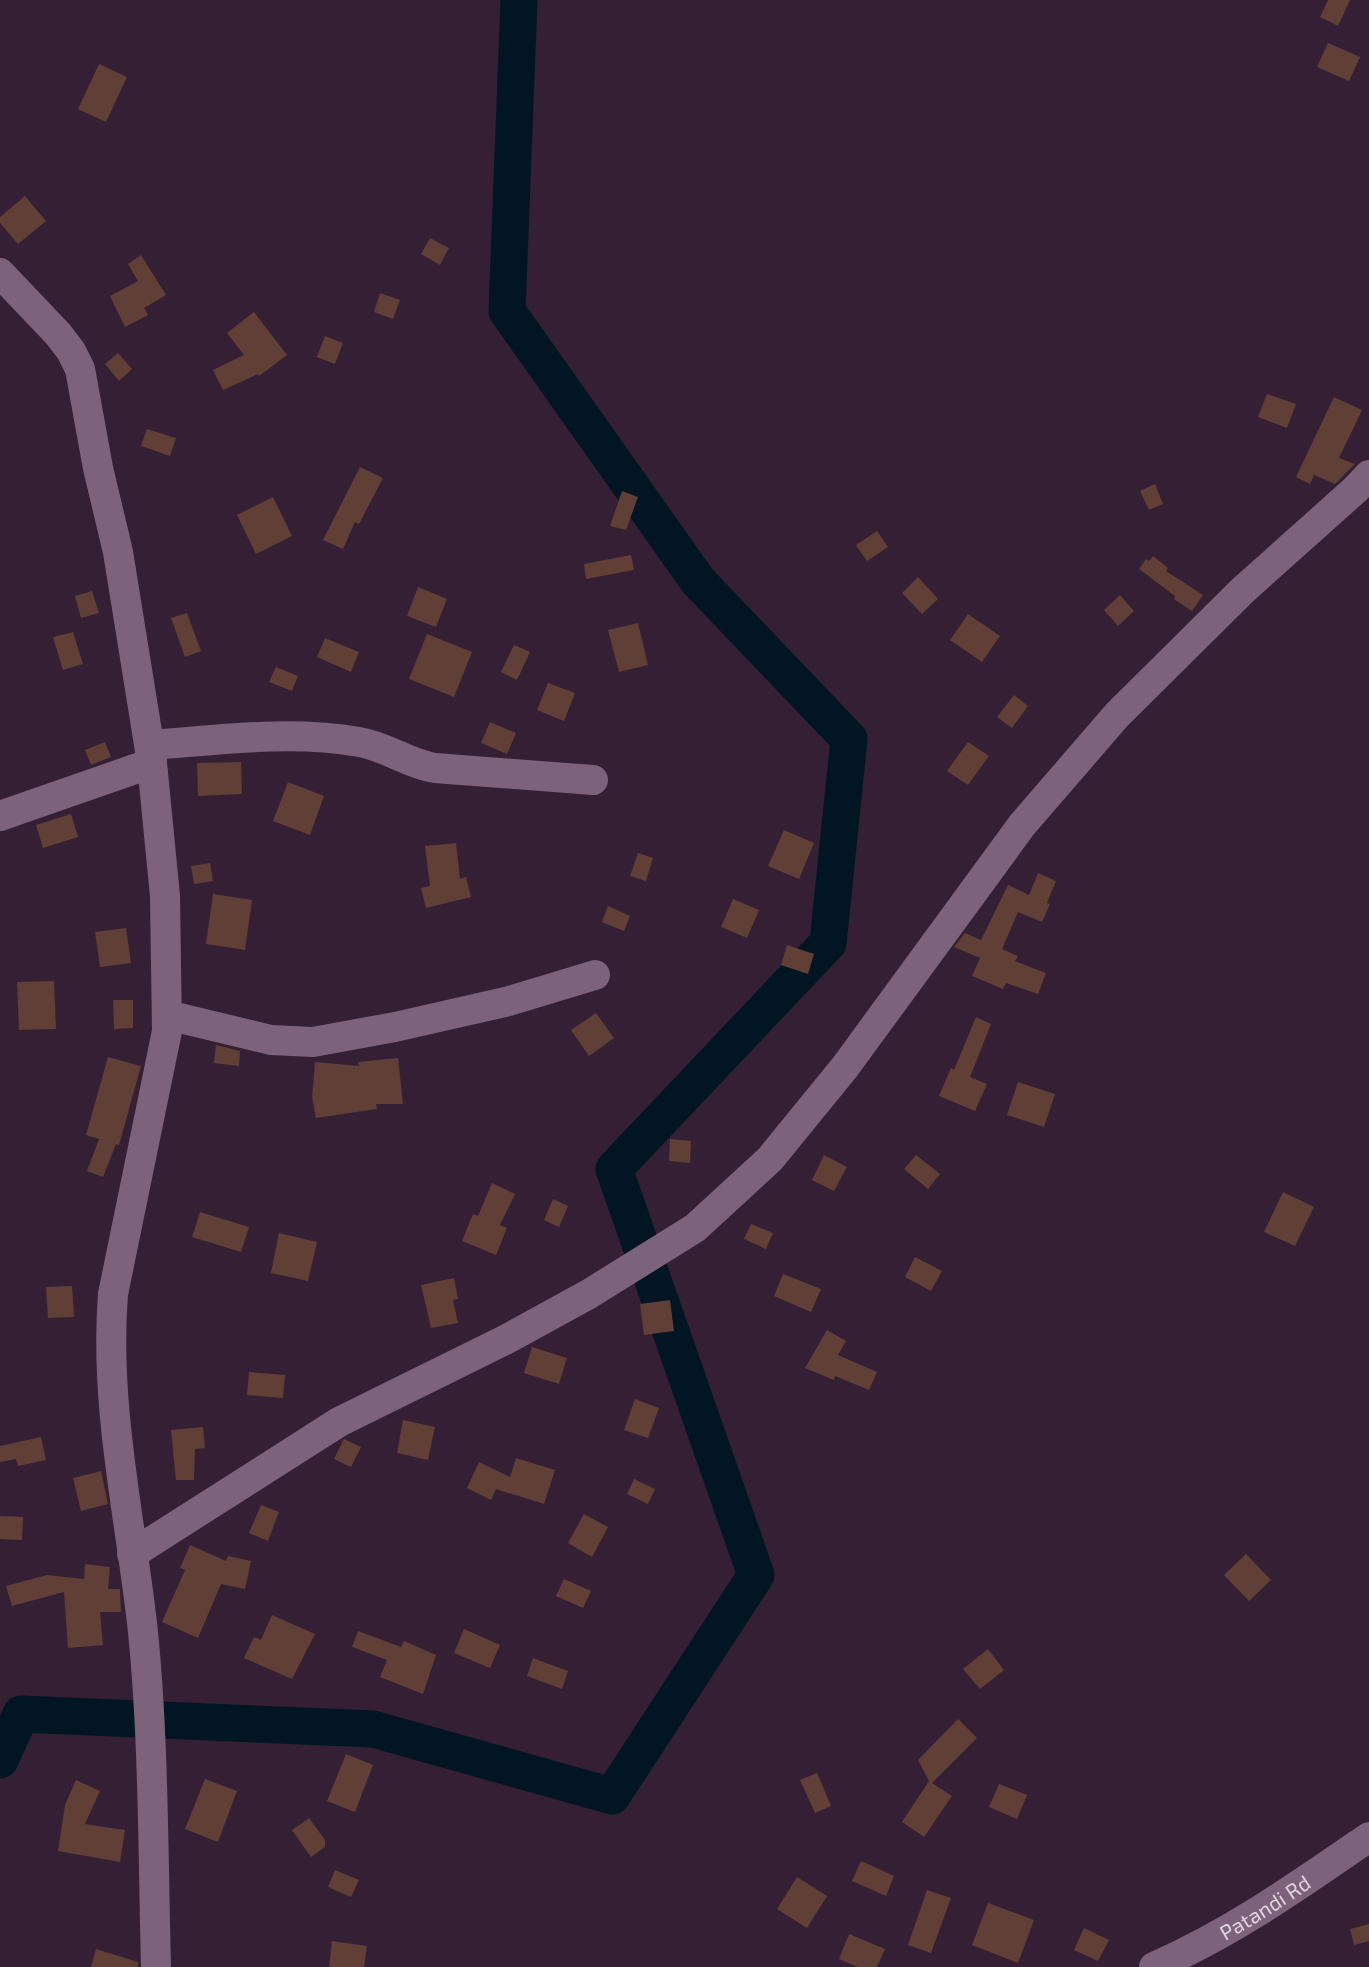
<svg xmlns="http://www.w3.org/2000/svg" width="1369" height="1967" font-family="'Exo 2',sans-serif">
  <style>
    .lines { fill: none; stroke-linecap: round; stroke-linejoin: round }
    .river { stroke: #021522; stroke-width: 37 }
    .building { fill: #603f36 }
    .minor { stroke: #7c627a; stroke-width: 30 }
    .labels { text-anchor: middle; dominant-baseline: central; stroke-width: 5; stroke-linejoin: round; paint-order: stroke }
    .street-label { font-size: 21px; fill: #e2d3e0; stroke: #170d16 }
  </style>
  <rect width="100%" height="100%" fill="#351f34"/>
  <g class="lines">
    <polyline class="river" points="0,1760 21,1714 373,1729 612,1796 756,1575 614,1169 828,943 849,739 698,581 507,311 519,0"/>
  </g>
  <g class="building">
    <polygon points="1328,0 1350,0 1338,26 1320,17"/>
    <polygon points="1328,43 1360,57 1349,81 1317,67"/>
    <polygon points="99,64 127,77 106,122 78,109"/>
    <polygon points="25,196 46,221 18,244 0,223 0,217"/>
    <polygon points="430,238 449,248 440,265 421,254"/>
    <polygon points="141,255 166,295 144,308 148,315 125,327 110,296 138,281 128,264"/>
    <polygon points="380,293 400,300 393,319 374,312"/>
    <polygon points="254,312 287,355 259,376 258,374 223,390 213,370 244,355 227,333"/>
    <polygon points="325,336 343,343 335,364 317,357"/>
    <polygon points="118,353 132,369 119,381 105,364"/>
    <polygon points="1267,394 1296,404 1287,428 1258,417"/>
    <polygon points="1334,397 1362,410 1339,458 1355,464 1335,484 1314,475 1310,484 1296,477"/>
    <polygon points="147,429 176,438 170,456 141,446"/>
    <polygon points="360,467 383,478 359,524 355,522 343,549 323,540"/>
    <polygon points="1155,484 1163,504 1149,510 1140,491"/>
    <polygon points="622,491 638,497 626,530 610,526"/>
    <polygon points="273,497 292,536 256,554 237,515"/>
    <polygon points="877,531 888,547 867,561 856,545"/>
    <polygon points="631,555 634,570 586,579 584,564"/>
    <polygon points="1153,556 1168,568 1166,571 1203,595 1192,611 1174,599 1175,596 1139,569 1146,559 1149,561"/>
    <polygon points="918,577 938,599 922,614 902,593"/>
    <polygon points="418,587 447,599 436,627 407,616"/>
    <polygon points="92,591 99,613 81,618 75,596"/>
    <polygon points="1120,595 1134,611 1118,626 1104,610"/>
    <polygon points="187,613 201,651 185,657 171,618"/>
    <polygon points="968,614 1000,636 982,662 950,640"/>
    <polygon points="638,623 648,665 619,672 608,630"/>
    <polygon points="73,632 83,664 63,670 53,637"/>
    <polygon points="427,634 472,652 454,697 409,679"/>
    <polygon points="325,638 359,652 351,672 317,657"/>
    <polygon points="514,645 530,652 517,680 501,672"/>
    <polygon points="276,667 298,676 292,691 269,682"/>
    <polygon points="548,683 575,693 564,721 537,710"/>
    <polygon points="1014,695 1028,706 1012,728 997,717"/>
    <polygon points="490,722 516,733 507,754 481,743"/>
    <polygon points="105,742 111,757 91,765 85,750"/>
    <polygon points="968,742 989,756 968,785 947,771"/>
    <polygon points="241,762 242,794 198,796 197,763"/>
    <polygon points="288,782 324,796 310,835 273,821"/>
    <polygon points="71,814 78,837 43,848 36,825"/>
    <polygon points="784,830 814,843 799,879 768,866"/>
    <polygon points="456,843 460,879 466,877 471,897 426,908 421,888 430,886 425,846"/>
    <polygon points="638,853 653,858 646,881 630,876"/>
    <polygon points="210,863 213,881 194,884 191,866"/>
    <polygon points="1038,873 1056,881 1047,903 1050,904 1042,922 1018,912 1002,949 1018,956 1015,961 1046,973 1038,994 1006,983 1003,989 972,976 980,958 954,947 965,933 981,940 1008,885 1029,895"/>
    <polygon points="213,894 252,900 245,950 206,944"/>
    <polygon points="733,899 759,910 747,938 721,927"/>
    <polygon points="608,906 630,916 624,931 602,922"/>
    <polygon points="126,928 131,963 100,967 95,932"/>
    <polygon points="787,945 814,954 808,974 781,965"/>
    <polygon points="54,981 56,1029 19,1030 17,982"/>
    <polygon points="113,1000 133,1000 133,1028 114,1029"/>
    <polygon points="596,1013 614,1038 589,1056 571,1030"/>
    <polygon points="976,1017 991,1024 970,1077 987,1084 975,1111 939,1096 951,1068 954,1070"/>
    <polygon points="216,1045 240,1051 239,1066 214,1063"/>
    <polygon points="108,1057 141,1066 119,1145 116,1144 103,1177 87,1171 99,1139 86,1135"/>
    <polygon points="398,1058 403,1104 376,1104 377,1109 316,1118 312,1097 315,1062 359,1066 358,1062"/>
    <polygon points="1018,1082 1055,1094 1044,1127 1007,1115"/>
    <polygon points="670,1139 691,1141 690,1163 669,1161"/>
    <polygon points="824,1155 847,1167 834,1191 812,1180"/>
    <polygon points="916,1155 940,1174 928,1189 904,1169"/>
    <polygon points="492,1183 515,1194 500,1225 507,1228 496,1255 462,1241 473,1214 478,1216"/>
    <polygon points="1283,1192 1314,1207 1295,1246 1264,1232"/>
    <polygon points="553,1199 568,1206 559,1227 544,1220"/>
    <polygon points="200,1212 249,1227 241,1252 192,1237"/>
    <polygon points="751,1224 773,1233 766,1249 744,1239"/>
    <polygon points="279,1233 317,1242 308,1281 271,1273"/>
    <polygon points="915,1257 942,1271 931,1291 905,1277"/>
    <polygon points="783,1274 821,1289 811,1312 774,1296"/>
    <polygon points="454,1278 458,1299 453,1300 458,1323 431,1328 421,1285"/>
    <polygon points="72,1286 74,1317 48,1318 46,1287"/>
    <polygon points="670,1300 674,1331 644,1335 640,1304"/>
    <polygon points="827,1330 846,1341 838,1355 877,1372 869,1390 835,1376 834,1380 805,1368"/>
    <polygon points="532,1347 567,1358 559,1384 524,1373"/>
    <polygon points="249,1372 285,1375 283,1398 247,1395"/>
    <polygon points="635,1399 659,1408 648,1438 624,1430"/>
    <polygon points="403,1420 435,1427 428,1460 397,1453"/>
    <polygon points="203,1427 205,1448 195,1449 194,1480 176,1480 171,1430"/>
    <polygon points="41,1437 46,1460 18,1466 16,1459 0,1462 0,1446"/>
    <polygon points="344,1439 361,1447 351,1467 334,1459"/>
    <polygon points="516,1458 555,1470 544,1504 496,1489 491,1500 467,1488 479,1462 510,1477"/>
    <polygon points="101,1471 108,1504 81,1511 73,1478"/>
    <polygon points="634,1479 655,1489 648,1504 627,1494"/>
    <polygon points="261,1505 279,1512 268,1541 249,1533"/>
    <polygon points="584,1514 608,1527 592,1557 568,1543"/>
    <polygon points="0,1516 23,1517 22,1540 0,1539"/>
    <polygon points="190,1545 226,1561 228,1556 251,1561 245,1589 221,1584 198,1638 162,1622 185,1570 180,1568"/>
    <polygon points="1246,1554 1271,1580 1249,1601 1224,1575"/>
    <polygon points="85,1564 110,1567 108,1589 120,1589 121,1612 100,1612 103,1645 68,1648 64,1592 12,1606 6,1586 47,1575 84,1579"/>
    <polygon points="564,1579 591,1591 583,1608 556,1596"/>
    <polygon points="272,1615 315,1634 292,1679 244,1658 254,1637 261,1640"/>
    <polygon points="464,1629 500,1645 490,1668 454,1653"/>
    <polygon points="358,1631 401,1647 404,1641 436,1655 423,1694 380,1677 387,1660 352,1647"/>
    <polygon points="988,1649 1004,1670 980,1689 963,1669"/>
    <polygon points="533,1658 568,1671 562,1689 527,1676"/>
    <polygon points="958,1719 977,1738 932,1783 952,1796 924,1837 902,1822 929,1781 918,1760"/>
    <polygon points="346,1754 373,1765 355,1812 327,1801"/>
    <polygon points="817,1773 831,1806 815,1813 800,1780"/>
    <polygon points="205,1779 237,1791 218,1842 185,1829"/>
    <polygon points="76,1780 100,1791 85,1824 125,1830 120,1862 58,1851 65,1805"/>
    <polygon points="999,1784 1027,1795 1017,1819 989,1807"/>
    <polygon points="309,1818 325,1840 325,1847 311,1857 292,1830"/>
    <polygon points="861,1861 894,1876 886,1896 852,1881"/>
    <polygon points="335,1870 359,1880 351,1897 328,1887"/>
    <polygon points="797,1877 827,1896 807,1928 777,1909"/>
    <polygon points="927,1890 951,1898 931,1953 908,1945"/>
    <polygon points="988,1903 1034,1920 1018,1963 972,1945"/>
    <polygon points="1369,1924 1369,1941 1354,1945 1350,1929"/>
    <polygon points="1084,1928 1109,1940 1098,1961 1074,1950"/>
    <polygon points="849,1934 885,1949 877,1967 857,1967 839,1959"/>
    <polygon points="332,1941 367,1946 364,1967 329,1967"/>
    <polygon points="96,1949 138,1962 138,1967 91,1967"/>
  </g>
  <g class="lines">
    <g class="minor">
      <path d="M0 273 58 334 71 351 80 369 98 468 118 552 152 763 165 896 167 1031 113 1294C104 1408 131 1520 143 1632 154 1743 153 1856 156 1967"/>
      <path d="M150 745C219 740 290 730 359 742 386 746 408 764 435 768L593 780"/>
      <polyline points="0,816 152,763"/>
      <polyline points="167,1015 271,1040 313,1042 395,1027 509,1001 595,975"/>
      <polyline points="132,1554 339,1422 505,1340 589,1294 695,1228 770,1159 845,1067 1022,825 1117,715 1242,591 1356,489 1369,475"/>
      <path id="s1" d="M1154 1967C1233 1932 1298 1886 1369 1837"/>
    </g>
  </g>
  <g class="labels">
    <g class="street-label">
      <text stroke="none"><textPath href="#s1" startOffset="126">Patandi Rd</textPath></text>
    </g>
  </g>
</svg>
